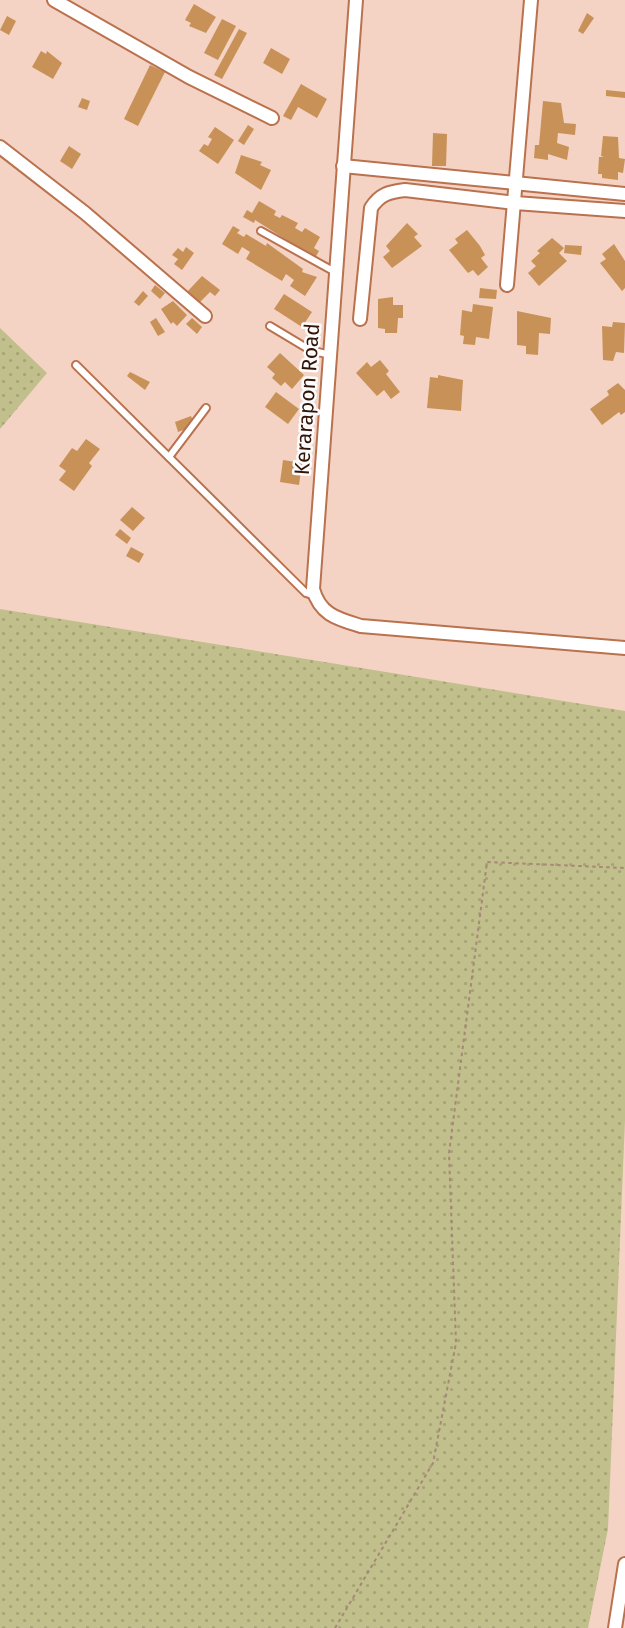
<svg xmlns="http://www.w3.org/2000/svg" width="625" height="1628" font-family="'Fira Sans',sans-serif">
  <style>
    .grass { fill: url(#grass-dots) }
    .building { fill: #c89157 }
    .lines { fill: none; stroke-linecap: round; stroke-linejoin: round }
    .lane-casing { stroke: #ba714d; stroke-width: 10 }
    .street-casing { stroke: #ba714d; stroke-width: 16 }
    .path { stroke: #a78779; stroke-width: 2; stroke-dasharray: 3.5 3.5; stroke-linecap: butt }
    .lane { stroke: #fff; stroke-width: 6 }
    .street { stroke: #fff; stroke-width: 12 }
    .labels { text-anchor: middle; dominant-baseline: central; stroke-width: 5; stroke-linejoin: round; paint-order: stroke }
    .street-label { font-size: 21px; fill: #321507; stroke: #fcfcfc }
  </style>
  <defs>
    <pattern id="grass-dots" width="8" height="8" patternUnits="userSpaceOnUse" patternTransform="scale(1.75)"><rect width="8" height="8" fill="#c1bf8b"/><path d="M2 2h.1M6 6h.1" fill="none" stroke="#a6a376" stroke-width="1.8" stroke-linecap="round"/></pattern>
  </defs>
  <rect width="100%" height="100%" fill="#f4d3c4"/>
  <g class="grass">
    <polygon points="0,328 47,373 0,429"/>
    <polygon points="0,609 625,711 625,1120 608,1529 588,1628 0,1628"/>
  </g>
  <g class="building">
    <polygon points="194,4 216,17 206,33 189,26 191,23 185,20"/>
    <polygon points="587,13 594,18 583,34 578,31"/>
    <polygon points="7,16 16,21 9,35 0,30"/>
    <polygon points="222,19 236,26 218,60 204,53"/>
    <polygon points="239,29 247,33 222,79 214,75"/>
    <polygon points="271,48 290,59 282,74 263,63"/>
    <polygon points="41,51 46,54 47,51 62,63 53,79 32,67"/>
    <polygon points="150,65 165,72 138,126 124,119"/>
    <polygon points="301,84 327,99 317,118 298,107 291,120 283,116"/>
    <polygon points="606,90 625,92 625,98 606,96"/>
    <polygon points="82,98 90,101 87,110 78,107"/>
    <polygon points="543,101 561,103 564,123 576,124 575,135 558,133 557,143 569,147 567,160 548,154 548,160 534,158 535,145 539,145"/>
    <polygon points="248,125 254,129 244,145 238,141"/>
    <polygon points="215,127 234,140 218,164 199,151 204,144 208,146 212,139 208,137"/>
    <polygon points="433,133 447,134 446,166 432,166"/>
    <polygon points="603,136 618,137 619,158 625,159 623,173 618,172 618,180 602,178 602,174 598,174 599,157 604,157 601,156"/>
    <polygon points="69,146 81,154 72,169 60,161"/>
    <polygon points="241,155 262,162 260,165 271,170 261,190 235,173"/>
    <polygon points="259,201 276,211 274,215 280,218 282,215 298,223 295,228 302,232 305,228 320,237 314,248 319,251 315,258 255,220 254,223 243,217 247,210 252,213"/>
    <polygon points="407,223 418,234 414,237 422,246 392,268 383,257 390,251 386,246"/>
    <polygon points="233,226 240,230 237,233 244,237 246,234 266,246 267,243 303,269 302,272 317,277 305,296 290,286 294,280 286,274 282,281 246,259 250,252 242,247 238,254 222,244"/>
    <polygon points="467,230 480,246 485,255 481,258 488,267 478,276 473,270 468,273 449,250 458,243 455,239"/>
    <polygon points="552,238 564,248 559,253 567,261 539,286 528,273 536,266 531,261 540,253 537,251"/>
    <polygon points="614,244 625,261 625,288 622,291 600,263 606,259 602,254"/>
    <polygon points="565,245 582,246 581,255 564,253"/>
    <polygon points="186,247 194,253 182,270 174,264 178,259 172,255 178,248 183,252"/>
    <polygon points="202,276 220,290 215,296 210,292 198,304 187,292"/>
    <polygon points="155,285 165,293 160,299 151,291"/>
    <polygon points="480,288 497,290 496,299 479,298"/>
    <polygon points="143,291 148,296 139,306 134,302"/>
    <polygon points="284,294 312,312 302,327 274,309"/>
    <polygon points="393,297 393,305 403,305 403,318 398,318 397,333 385,333 385,329 378,328 378,299"/>
    <polygon points="173,301 187,315 177,326 173,322 171,324 161,309"/>
    <polygon points="473,304 493,307 489,339 476,337 475,345 463,344 464,336 460,335 462,310 472,312"/>
    <polygon points="517,311 551,318 550,334 539,333 538,355 526,354 526,346 517,345"/>
    <polygon points="156,318 165,332 158,336 150,322"/>
    <polygon points="192,318 202,327 197,334 186,324"/>
    <polygon points="613,322 625,323 624,353 616,352 613,361 603,360 602,326 612,327"/>
    <polygon points="308,331 313,331 311,347 306,346"/>
    <polygon points="280,353 304,375 292,389 285,382 281,386 272,378 275,374 267,367"/>
    <polygon points="380,360 389,371 386,374 400,392 391,399 384,390 377,396 356,373 367,362 371,367"/>
    <polygon points="130,372 150,382 145,390 127,376"/>
    <polygon points="438,375 463,380 461,411 427,408 430,377 438,378"/>
    <polygon points="618,383 625,390 625,412 621,415 619,412 602,425 590,409 609,395 607,391"/>
    <polygon points="276,392 299,409 288,424 265,407"/>
    <polygon points="191,416 195,426 178,432 175,422"/>
    <polygon points="86,439 100,449 89,463 92,466 74,491 59,480 66,471 59,466 72,448 77,451"/>
    <polygon points="283,460 302,463 299,485 280,482"/>
    <polygon points="132,507 145,518 133,531 120,520"/>
    <polygon points="120,529 131,538 127,544 115,535"/>
    <polygon points="131,547 144,554 139,563 126,556"/>
  </g>
  <g class="lines">
    <g class="lane-casing">
      <g id="lane">
        <polyline points="261,231 335,272"/>
        <polyline points="270,326 310,350 330,355"/>
        <polyline points="76,365 306,593 315,596"/>
        <polyline points="169,457 206,408"/>
      </g>
    </g>
    <g class="street-casing">
      <g id="street">
        <polyline points="54,0 189,77 272,118"/>
        <path d="M356 0 313 589C320 615 338 619 361 626L625 648"/>
        <polyline points="0,147 85,213 205,316"/>
        <polyline points="343,166 625,194"/>
        <polyline points="507,285 531,0"/>
        <path d="M360 319 371 208C380 194 389 192 405 190L515 203 625 211"/>
        <polyline points="615,1628 625,1564"/>
      </g>
    </g>
    <polyline class="path" points="335,1628 433,1463 456,1343 449,1153 487,862 625,868"/>
    <use href="#lane" class="lane"/>
    <use href="#street" class="street"/>
  </g>
  <g class="labels">
    <g class="street-label">
      <text transform="translate(307 399) rotate(-86)">Kerarapon Road</text>
    </g>
  </g>
</svg>
